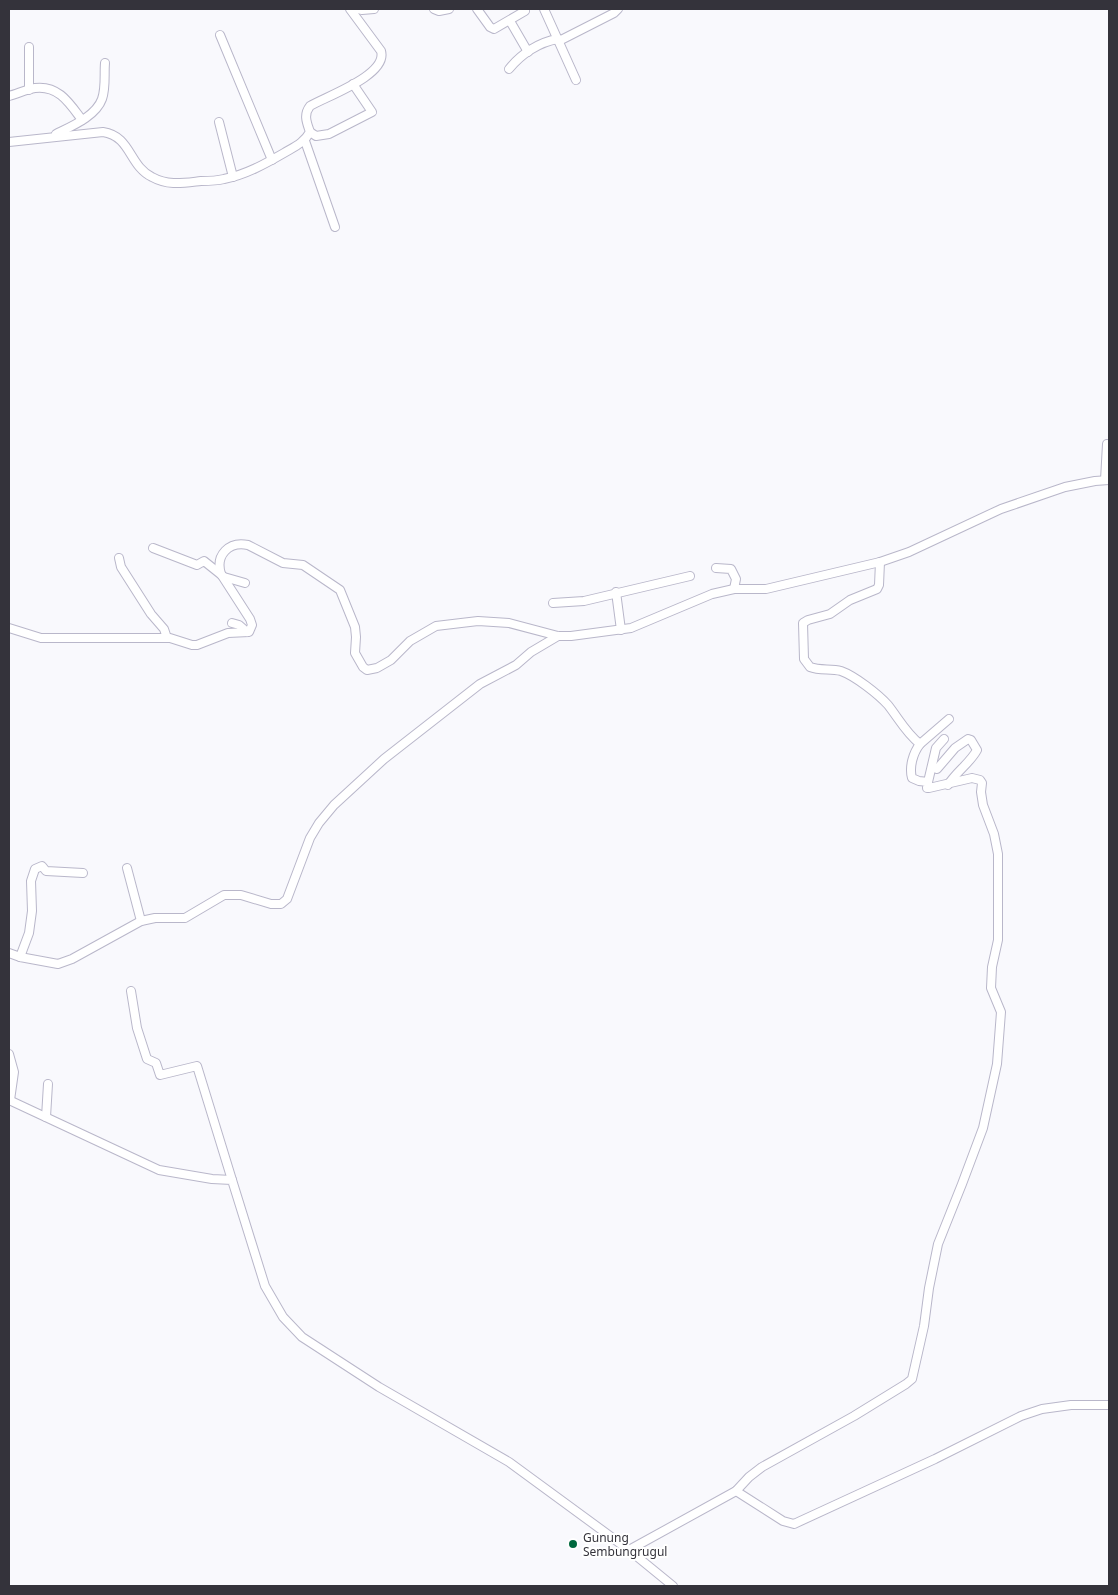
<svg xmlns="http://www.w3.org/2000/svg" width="1118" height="1595" font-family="'Noto Sans',sans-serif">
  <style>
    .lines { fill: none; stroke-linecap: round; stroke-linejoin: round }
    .street-casing { stroke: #b9b7ca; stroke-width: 10 }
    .street { stroke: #fff; stroke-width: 8 }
    .poi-dot { fill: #00683e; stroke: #fff; stroke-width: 2 }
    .labels { text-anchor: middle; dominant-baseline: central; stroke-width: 4; stroke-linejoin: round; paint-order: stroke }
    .poi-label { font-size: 12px; fill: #34333b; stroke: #fff; text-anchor: start }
  </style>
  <rect width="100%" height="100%" fill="#f9f9fd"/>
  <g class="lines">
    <g class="street-casing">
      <g id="street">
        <polyline points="358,9 362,10 374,9"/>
        <polyline points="434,9 439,11 449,9"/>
        <polyline points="477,9 490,27 494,29 525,11"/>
        <polyline points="544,9 576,80"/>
        <polyline points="510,21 528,52"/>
        <polyline points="220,35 272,160"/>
        <polyline points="559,41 614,13 618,9"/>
        <polyline points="29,47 29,90"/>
        <path d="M509 69C521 54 539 42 558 39"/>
        <path d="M9 96C17 94 27 89 35 88 59 85 70 104 82 120"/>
        <polyline points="219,122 233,177"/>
        <polyline points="310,132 316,136 329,134 372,112 353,84"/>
        <path d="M56 134C72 126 96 116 102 99 106 88 104 74 105 63"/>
        <polyline points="305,141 335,227"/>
        <path d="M9 142 103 132C131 136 129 166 152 177 168 186 183 183 201 181 208 181 216 181 224 179 245 175 265 164 284 153 294 147 304 143 310 132 307 123 303 115 310 106 327 96 388 75 381 51L350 9"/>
        <polyline points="1105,480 1107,444"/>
        <polyline points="153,548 197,565 204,561 224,577 245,583"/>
        <polyline points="119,558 121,567 151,614 164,629 167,638"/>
        <polyline points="716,568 731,569 736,579 734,589"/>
        <polyline points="616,592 621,630"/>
        <polyline points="553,603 584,601 690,576"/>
        <polyline points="232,623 239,625 247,632"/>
        <path d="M9 628 41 638H170L192 645H197L228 633 249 632 252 625 250 619 221 574C215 555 229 541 248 545L283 563 303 565 340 590 355 627 356 637 355 653 363 667 367 670 377 668 391 660 410 641 436 626 478 621 509 623 558 636H571L631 628 712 594 734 589H766L880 562 909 552 1001 509 1065 487 1095 481 1109 480"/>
        <polyline points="920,744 949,719"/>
        <path d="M932 767 937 769 955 748 968 739 971 740 977 750C970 763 956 772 948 785"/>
        <polyline points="928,782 936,748 944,739"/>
        <polyline points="127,868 141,921"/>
        <polyline points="9,953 20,957 58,964 72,959 141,921 155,918 185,918 224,895 241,895 271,904 281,904 287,899 310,838 319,823 334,805 384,759 480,684 516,665 531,652 558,636"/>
        <polyline points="20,957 29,933 32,911 31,881 35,869 42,866 46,871 83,873"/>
        <polyline points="131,991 137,1028 147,1059 156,1063 160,1075 197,1066 232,1180"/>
        <polyline points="9,1054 14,1072 10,1100"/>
        <polyline points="9,1100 159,1170 212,1179 232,1180 265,1286 283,1317 302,1337 379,1387 509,1462 629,1550 673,1586"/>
        <polyline points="46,1117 48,1084"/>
        <path d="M736 1491 749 1477 762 1467 854 1416 906 1384 912 1379 924 1326 929 1288 938 1244 962 1184 983 1128 997 1064 1001 1012 991 988 992 967 998 940V854L994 834 983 805 981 792 982 783 980 780 972 778 929 788H927L928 782 919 781 912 778C909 767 913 753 920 744 906 733 899 719 888 705 878 694 855 676 841 671 831 668 820 671 810 667L804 659 803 623 808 620 830 614 850 600 877 589 879 585 880 562"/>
        <polyline points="629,1550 736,1491 783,1521 794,1524 935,1459 1021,1416 1042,1409 1071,1405 1109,1405"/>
      </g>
    </g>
    <use href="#street" class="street"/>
  </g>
  <circle class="poi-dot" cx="573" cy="1544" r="5"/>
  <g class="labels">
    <g class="poi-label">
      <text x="583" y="1537">Gunung<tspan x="583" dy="14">Sembungrugul</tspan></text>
    </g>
  </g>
  <rect width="1118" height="1595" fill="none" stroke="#34333b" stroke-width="20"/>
</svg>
